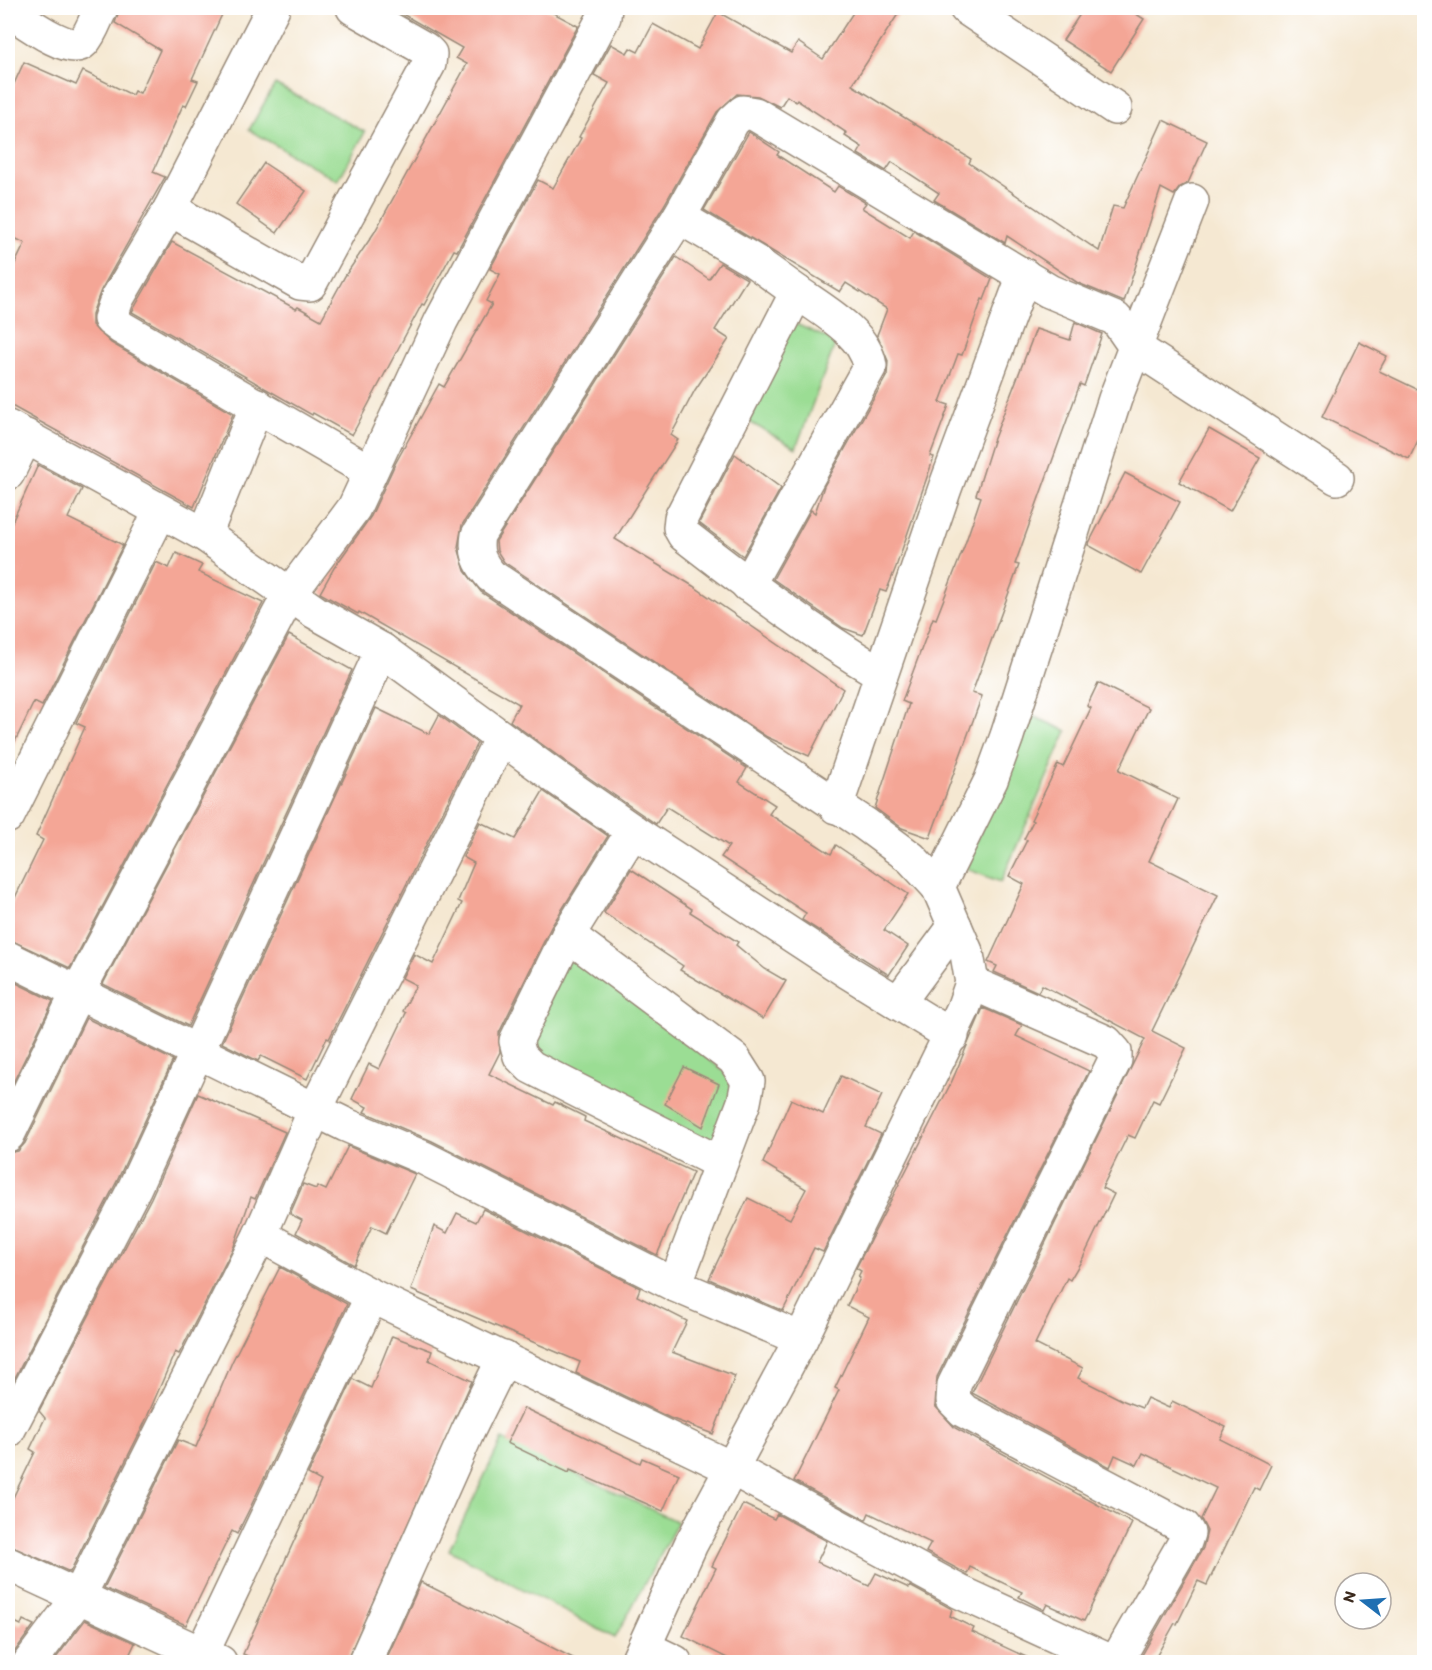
<svg xmlns="http://www.w3.org/2000/svg" width="1432" height="1670" font-family="Itim,sans-serif">
  <style>
    .green { fill: #9bdd94; stroke: #6b8459; stroke-width: 1.5 }
    .building { fill: #f4a696 }
    .lines { fill: none; stroke-linecap: round; stroke-linejoin: round }
    .minor-casing { stroke: #988978; stroke-width: 36 }
    .minor { stroke: #fff; stroke-width: 33 }
  </style>
  <rect width="100%" height="100%" fill="#fff"/>
  <filter id="ink" filterUnits="userSpaceOnUse"><feTurbulence type="fractalNoise" baseFrequency=".0167" numOctaves="2"/><feDisplacementMap in="SourceGraphic" scale="12" xChannelSelector="R" yChannelSelector="G"/><feConvolveMatrix kernelMatrix="1 2 1 2 8 2 1 2 1" color-interpolation-filters="sRGB"/></filter>
  <filter id="wash" filterUnits="userSpaceOnUse"><feTurbulence type="fractalNoise" baseFrequency=".008" numOctaves="4" result="noise"/><feDisplacementMap in="SourceGraphic" scale="24" xChannelSelector="R" yChannelSelector="G"/><feGaussianBlur stdDeviation="1.35" result="paint"/><feColorMatrix in="noise" values="0 0 0 0 0 0 0 0 0 0 0 0 0 0 0 0 0 1.4 0 .05"/><feComposite in="paint" operator="in"/></filter>
  <g filter="url(#wash)">
    <rect width="100%" height="100%" fill="#f5e8d2"/>
    <g class="green">
      <polygon points="275,84 365,132 338,181 249,130"/>
      <polygon points="787,320 836,342 796,448 742,418"/>
      <polygon points="1021,711 1067,731 1001,882 967,869"/>
      <polygon points="570,946 737,1082 709,1151 525,1061"/>
      <polygon points="502,1439 678,1522 615,1638 449,1550"/>
    </g>
    <g id="blocks">
      <g class="building">
        <polygon points="120,8 225,8 192,79 198,81 186,106 183,105 153,172 165,177 101,290 92,314 92,325 111,343 233,414 194,507 8,404 8,278 25,243 8,235 8,97 24,62 76,85 83,71 132,95 134,91 140,93 160,50 115,23"/>
        <polygon points="392,8 544,8 578,26 457,251 454,250 424,305 422,304 352,435 313,413 312,415 132,312 172,242 296,309 298,307 321,320 345,276 374,233 467,64 456,58 462,48"/>
        <polygon points="856,8 902,8 852,85 971,159 969,163 1099,251 1113,206 1123,208 1163,120 1207,141 1188,183 1180,187 1174,195 1161,188 1124,302 1078,283 1007,236 1005,243 934,200 939,193 892,162 886,171 858,154 862,147 845,136 847,133 797,100 796,102 787,96 780,107 758,96 737,94 717,112 663,207 462,525 458,547 465,571 481,592 747,768 739,782 775,805 769,814 831,854 836,845 908,894 884,930 908,946 889,975 802,920 806,913 721,857 729,846 667,807 656,824 569,764 510,721 519,704 359,612 358,614 320,593 334,568 371,516 395,464 439,384 444,387 492,304 486,301 500,274 490,269 538,180 553,188 581,138 579,137 609,83 594,75 611,44 627,53 630,48 638,52 653,24 698,49 718,12 791,53 798,42 823,59"/>
        <polygon points="1084,8 1127,8 1144,19 1111,71 1063,40"/>
        <polygon points="749,132 779,152 777,155 834,192 838,186 866,203 862,208 910,238 914,231 992,279 984,300 982,299 962,355 958,354 940,402 949,405 930,456 934,457 896,567 886,592 880,590 863,635 843,628 773,579 811,510 815,513 824,486 887,375 888,361 877,335 887,309 846,283 840,292 704,210"/>
        <polygon points="264,163 306,191 277,233 236,204"/>
        <polygon points="676,257 709,279 720,263 747,279 715,330 729,339 695,390 671,435 678,440 615,539 693,586 843,689 809,756 767,737 504,562 497,551 496,541"/>
        <polygon points="1075,322 1102,334 1084,386 1080,384 1015,564 1019,565 972,693 982,696 930,838 902,828 875,808 909,704 902,701 933,618 936,619 964,547 981,497 976,495 993,441 1036,329 1070,340"/>
        <polygon points="1359,342 1387,356 1379,371 1425,393 1425,426 1409,459 1322,417"/>
        <polygon points="1209,429 1260,458 1230,511 1179,482"/>
        <polygon points="735,454 781,488 743,556 699,523"/>
        <polygon points="38,465 82,489 68,518 123,545 42,706 34,702 8,756 8,531"/>
        <polygon points="1125,473 1180,502 1141,574 1088,545"/>
        <polygon points="176,553 202,565 198,572 263,603 70,968 8,939 8,912 43,840 36,836 85,727 76,723 156,562 169,568"/>
        <polygon points="289,635 352,670 188,1026 103,984"/>
        <polygon points="1098,683 1149,708 1119,770 1178,799 1149,861 1218,895 1152,1031 1186,1048 1159,1103 1153,1100 1135,1138 1128,1135 1102,1188 1114,1194 1083,1258 1070,1280 1067,1278 1035,1344 1083,1368 1078,1378 1124,1401 1142,1408 1147,1398 1169,1408 1172,1401 1226,1427 1220,1439 1271,1465 1259,1490 1254,1487 1207,1585 1198,1581 1177,1624 1175,1623 1153,1662 1141,1657 1203,1548 1207,1531 1201,1519 1216,1488 1143,1453 1137,1465 1115,1455 1110,1467 972,1393 1145,1039 1042,985 1038,992 994,972 997,966 988,962 1024,884 1009,876 1027,840 1024,839 1033,821 1031,820 1058,764 1063,767 1091,708 1087,706"/>
        <polygon points="376,708 429,734 439,715 477,743 329,1039 327,1038 307,1079 261,1056 258,1061 222,1043"/>
        <polygon points="543,791 608,836 551,927 499,1033 500,1052 489,1074 553,1105 555,1102 585,1117 584,1121 693,1172 657,1255 432,1141 364,1112 367,1107 352,1099 369,1064 379,1069 406,1013 403,1011 416,985 402,978 414,954 433,964 462,903 458,901 474,863 463,857 480,822 515,839"/>
        <polygon points="631,869 692,909 690,912 738,942 736,945 765,969 786,981 763,1019 680,970 683,966 604,913"/>
        <polygon points="8,979 53,1001 8,1093"/>
        <polygon points="983,1008 1022,1025 1016,1036 1089,1071 937,1377 935,1406 955,1428 1132,1523 1084,1621 1047,1604 1044,1610 1019,1597 1022,1592 970,1567 967,1574 926,1552 931,1543 869,1513 866,1520 794,1481 839,1390 835,1388 869,1317 847,1306 860,1278 858,1277 861,1271 856,1268 952,1081"/>
        <polygon points="86,1018 173,1060 117,1181 8,1391 8,1153 18,1151 25,1143"/>
        <polygon points="684,1067 719,1084 703,1127 665,1104"/>
        <polygon points="841,1076 882,1095 866,1127 881,1134 823,1252 814,1248 783,1311 709,1279 748,1198 790,1219 806,1189 763,1163 791,1099 823,1114"/>
        <polygon points="198,1094 285,1132 255,1199 251,1197 234,1246 179,1354 175,1352 144,1424 70,1572 8,1545 8,1508 35,1452 30,1449 45,1418 39,1411 151,1198"/>
        <polygon points="348,1146 415,1174 386,1233 372,1226 354,1265 296,1233 302,1220 290,1214 303,1184 316,1189 317,1186 326,1190"/>
        <polygon points="483,1209 640,1288 637,1296 687,1321 672,1352 735,1376 713,1434 670,1418 576,1373 580,1362 411,1290 434,1226 447,1233 457,1213 476,1222"/>
        <polygon points="280,1267 347,1304 250,1508 237,1534 232,1531 186,1625 104,1588 178,1440 196,1447 232,1362"/>
        <polygon points="392,1336 432,1351 429,1360 472,1381 346,1662 261,1662 243,1654 321,1481 308,1474 353,1379 371,1388"/>
        <polygon points="524,1408 640,1463 642,1458 679,1474 663,1511 570,1470 569,1473 507,1443"/>
        <polygon points="743,1504 774,1519 777,1514 827,1541 817,1562 869,1586 876,1573 909,1588 910,1586 952,1609 950,1616 974,1628 972,1632 1037,1662 735,1662 683,1636 716,1568 712,1566"/>
        <polygon points="421,1582 581,1662 385,1662"/>
        <polygon points="8,1619 21,1625 23,1620 34,1625 15,1651 12,1662 8,1662"/>
        <polygon points="85,1620 135,1643 126,1662 53,1662"/>
      </g>
    </g>
  </g>
  <g filter="url(#ink)">
    <use href="#blocks" fill-opacity="0" stroke="#988978" stroke-width="1.5"/>
    <g class="lines">
      <g class="minor-casing">
        <g id="minor">
          <polyline points="273,8 170,209 117,299 110,319 122,328 369,471"/>
          <polyline points="966,8 1115,108"/>
          <path d="M8 10C21 18 70 56 83 42 91 34 96 18 101 8"/>
          <polyline points="170,209 300,283 310,284 429,64 430,54 425,49 353,8"/>
          <path d="M679 217 754 261 797 292 681 518 680 528 684 535C747 584 811 632 880 673"/>
          <polyline points="8,427 205,535 315,612 382,650 558,779 633,831 848,972 952,1036"/>
          <polyline points="8,473 26,436"/>
          <polyline points="205,535 257,405"/>
          <path d="M748 585 870 366C865 333 822 310 797 292"/>
          <polyline points="836,807 945,488 1024,275"/>
          <polyline points="8,816 160,512"/>
          <polyline points="633,831 568,935 734,1059 748,1081 744,1102 675,1285"/>
          <path d="M938 887 911 858 865 824 491 576C479 562 475 553 478 535L679 217 733 121 743 112 755 114 1049 291 1116 319 1136 348 1337 478"/>
          <polyline points="568,935 516,1041 520,1056 531,1067 720,1163"/>
          <polyline points="8,958 346,1125 424,1158 675,1285 801,1339"/>
          <polyline points="972,983 1106,1042 1115,1052 1115,1060 954,1385 953,1400 964,1411 1184,1527 1188,1533 1185,1542 1116,1662"/>
          <polyline points="898,1003 955,926"/>
          <polyline points="8,1135 77,994 289,595 354,508 441,321 604,17 605,8"/>
          <polyline points="260,1235 372,1296 731,1468 960,1592 1112,1662"/>
          <polyline points="8,1431 134,1189 382,650"/>
          <polyline points="8,1564 220,1662"/>
          <polyline points="644,1647 675,1662"/>
          <polyline points="202,1653 372,1296"/>
          <polyline points="30,1662 78,1598 260,1235 315,1110 501,738"/>
          <polyline points="365,1662 468,1431 504,1358"/>
          <polyline points="637,1662 691,1544 801,1339 963,1009 972,983 967,954 938,887 991,780 1007,736 1115,399 1192,201"/>
        </g>
      </g>
      <use href="#minor" class="minor"/>
    </g>
  </g>
  <rect width="1432" height="1670" fill="none" stroke="#fff" stroke-width="30"/>
  <g transform="translate(1363 1601) rotate(287)"><circle r="28" fill="#ffffff" stroke="#b1aaa5" stroke-width="1.5"/>
  <path d="M0-4.5L10 22L0 15L-10 22Z" fill="#1f6fb2"/>
  <text y="-9" font-size="16" font-weight="bold" text-anchor="middle" fill="#3b2a1e">N</text>
  </g>
</svg>
